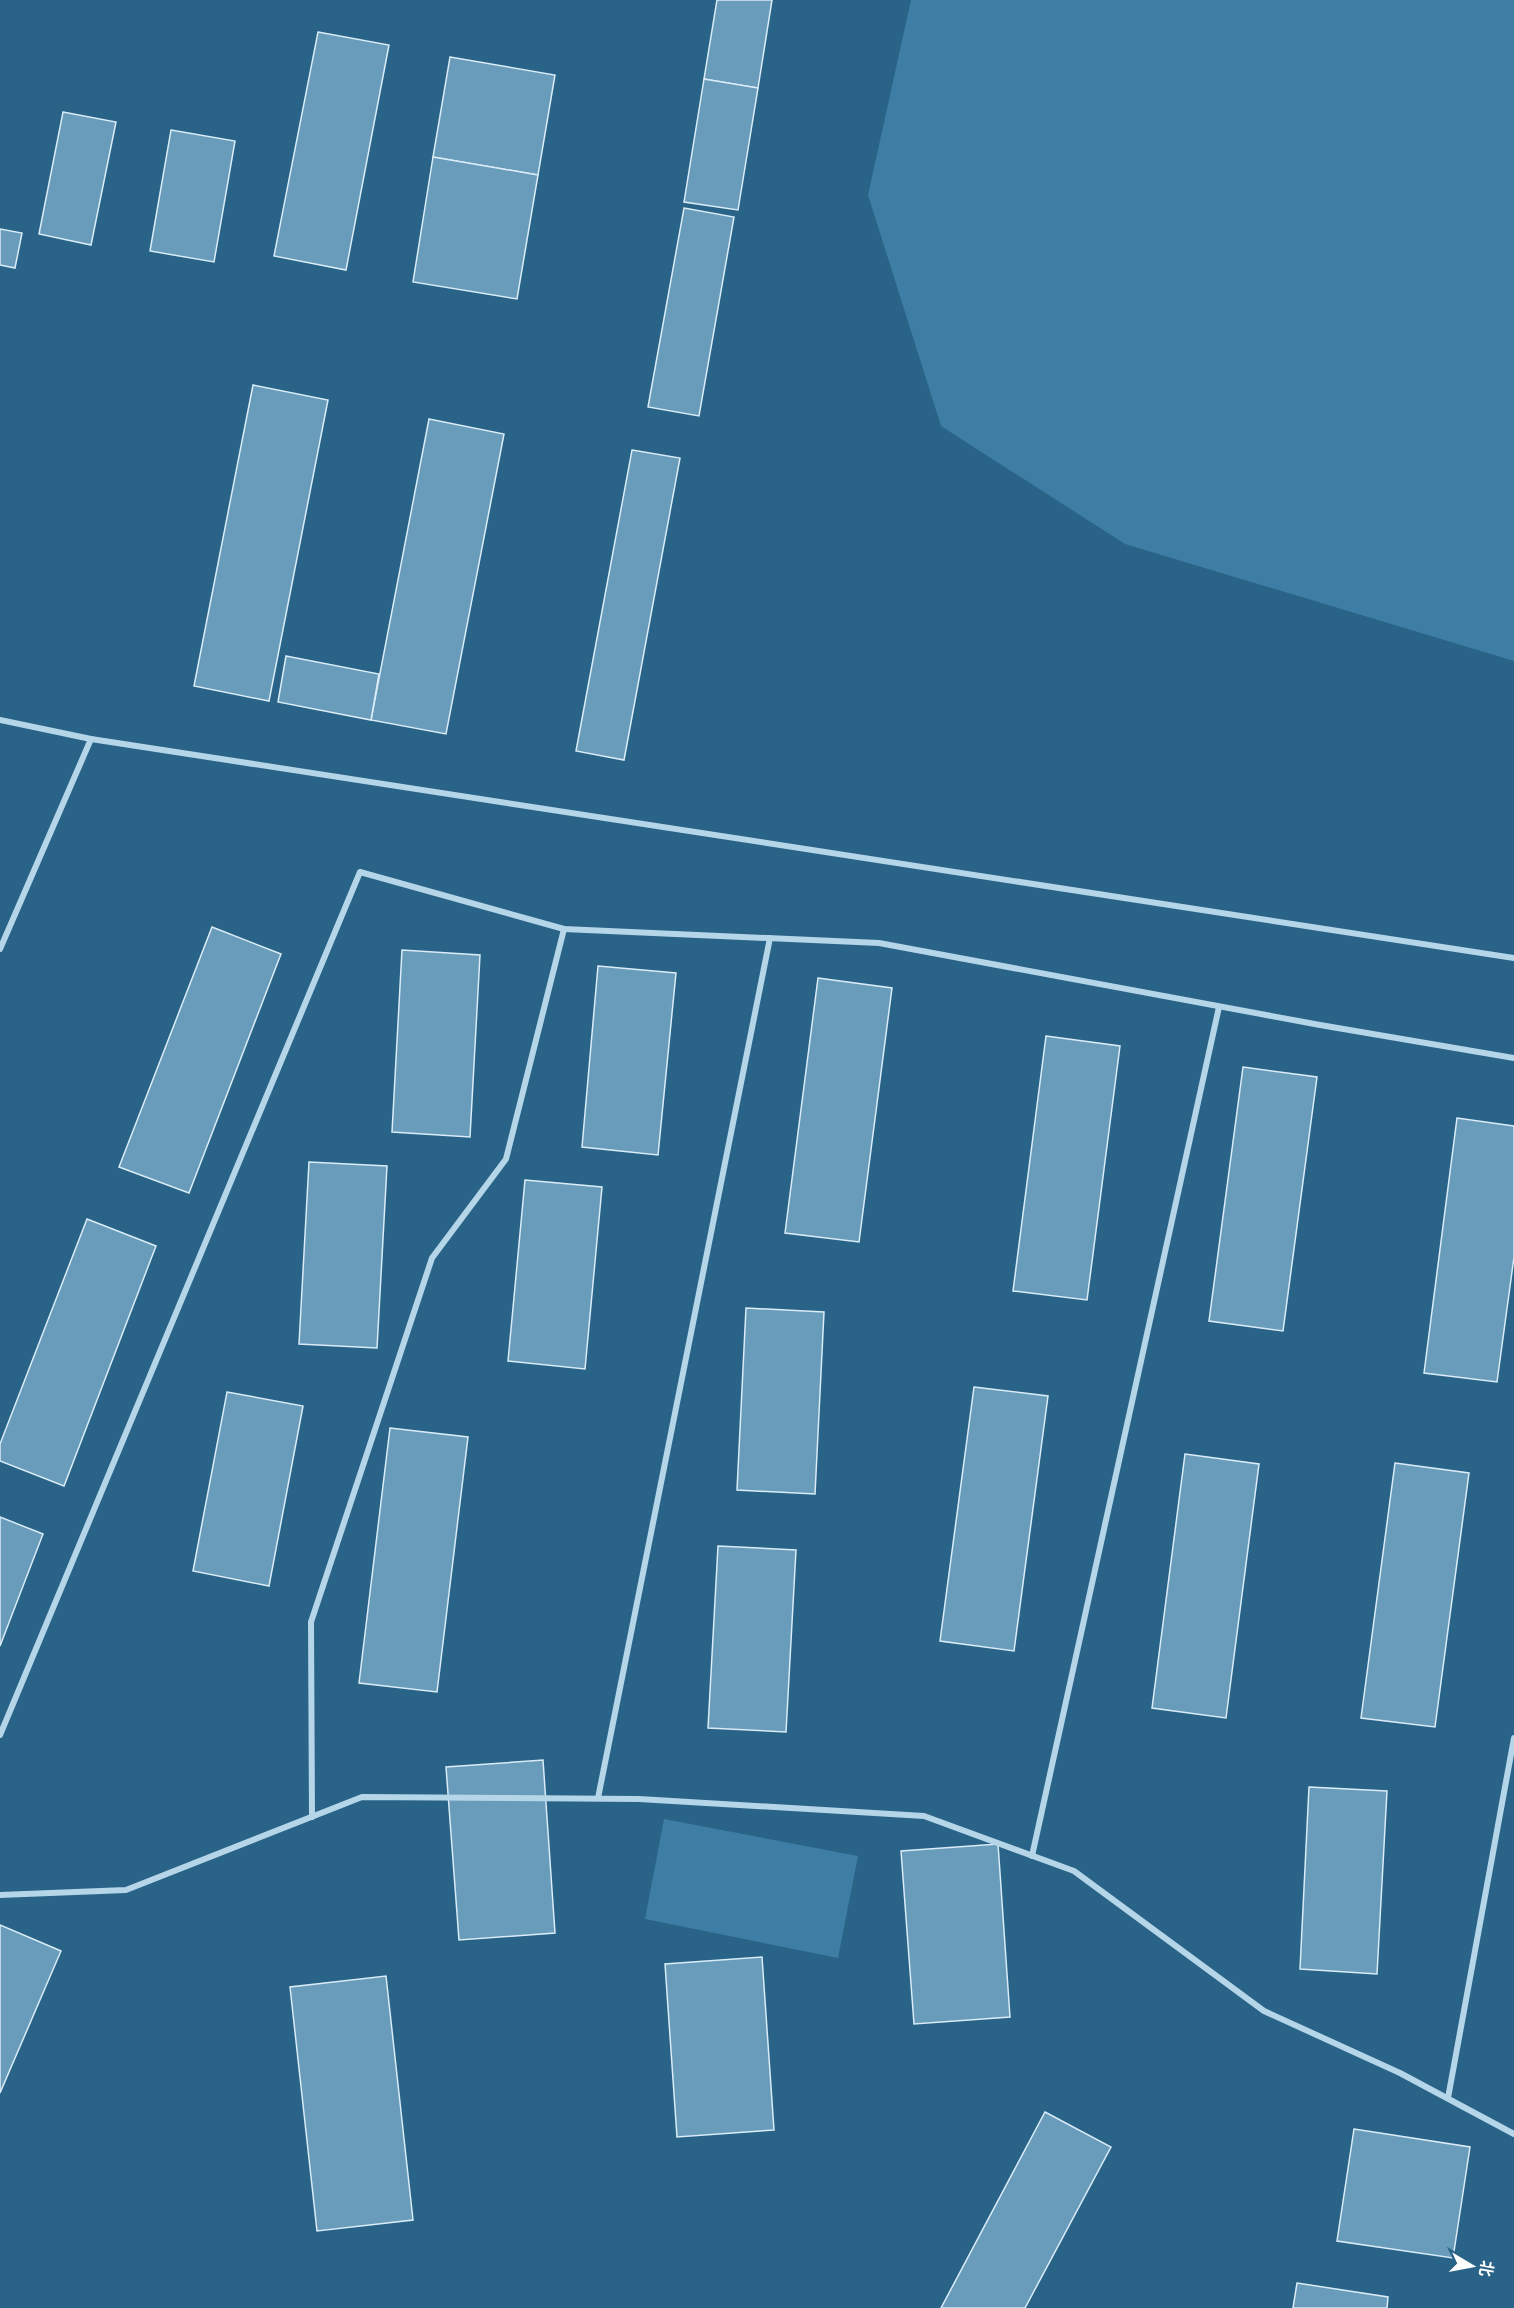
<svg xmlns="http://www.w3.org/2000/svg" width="1514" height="2308" font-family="'Fira Sans Condensed','Noto Sans SC',sans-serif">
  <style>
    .green { fill: #3e7ea4 }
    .building { fill: #699bba; stroke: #d9ecf7; stroke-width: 1.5 }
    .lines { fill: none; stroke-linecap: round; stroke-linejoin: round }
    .street { stroke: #b5d5e8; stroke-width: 6 }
  </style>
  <rect width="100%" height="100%" fill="#296387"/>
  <g class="green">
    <polygon points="911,0 1514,0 1514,661 1125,544 941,426 868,195"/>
    <polygon points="664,1819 858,1856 838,1958 645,1919"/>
  </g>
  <g class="building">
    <polygon points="717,0 772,0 758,88 704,79"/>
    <polygon points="318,32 389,45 346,270 274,256"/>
    <polygon points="450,57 555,75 538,175 433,157"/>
    <polygon points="704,79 758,88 738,210 684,202"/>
    <polygon points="63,112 116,122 91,245 39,234"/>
    <polygon points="171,130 235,141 214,262 150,251"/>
    <polygon points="433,157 538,175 517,299 413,282"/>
    <polygon points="684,208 734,217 699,416 648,407"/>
    <polygon points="0,229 22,233 15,268 0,265"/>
    <polygon points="253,385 328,400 269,701 194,686"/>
    <polygon points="429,419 504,434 446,734 371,720"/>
    <polygon points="632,450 680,458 624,760 576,751"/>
    <polygon points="286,656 379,674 371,720 278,702"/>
    <polygon points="212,927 281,954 189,1193 119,1167"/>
    <polygon points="402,950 480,955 470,1137 392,1132"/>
    <polygon points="598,966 676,973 658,1155 582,1147"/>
    <polygon points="818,978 892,988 859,1242 785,1233"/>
    <polygon points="1046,1036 1120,1046 1087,1300 1013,1291"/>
    <polygon points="1243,1067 1317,1077 1283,1331 1209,1321"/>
    <polygon points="1457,1118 1514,1126 1514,1257 1497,1382 1424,1373"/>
    <polygon points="309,1162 387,1166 377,1348 299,1344"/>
    <polygon points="525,1180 602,1187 585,1369 508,1361"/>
    <polygon points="87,1219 156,1246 64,1486 0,1461 0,1444"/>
    <polygon points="746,1308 824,1312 815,1494 737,1490"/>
    <polygon points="974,1387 1048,1396 1014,1651 940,1641"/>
    <polygon points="227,1392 303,1406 269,1586 193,1571"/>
    <polygon points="390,1428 468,1437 437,1692 359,1683"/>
    <polygon points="1185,1454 1259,1464 1226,1718 1152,1708"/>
    <polygon points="1395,1463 1469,1473 1435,1727 1361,1718"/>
    <polygon points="0,1517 43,1534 0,1646"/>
    <polygon points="718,1546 796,1550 786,1732 708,1728"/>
    <polygon points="543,1760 555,1933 459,1940 446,1767"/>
    <polygon points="1309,1787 1387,1791 1377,1974 1300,1969"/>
    <polygon points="998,1844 1010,2017 914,2024 901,1851"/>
    <polygon points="0,1925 61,1951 0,2093"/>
    <polygon points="762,1957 774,2130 677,2137 665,1964"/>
    <polygon points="386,1976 413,2220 317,2231 290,1987"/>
    <polygon points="1045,2112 1111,2147 1025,2308 941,2308"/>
    <polygon points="1354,2129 1470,2147 1453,2258 1337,2241"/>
    <polygon points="1297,2283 1388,2297 1387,2308 1293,2308"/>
  </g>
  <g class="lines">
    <g class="street">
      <polyline points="0,720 91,739 0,949"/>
      <polyline points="91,739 1514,958"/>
      <polyline points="0,1735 360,872 564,929 879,943 1320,1025 1514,1058"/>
      <polyline points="598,1798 770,938"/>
      <polyline points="312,1817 311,1622 432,1258 506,1159 564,929"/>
      <polyline points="1032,1856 1219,1007"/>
      <polyline points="0,1895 126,1890 362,1797 639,1799 924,1816 1074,1871 1264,2011 1400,2073 1514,2134"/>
      <polyline points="1448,2098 1514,1738"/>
    </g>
  </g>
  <g transform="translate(1472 2266) rotate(100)" stroke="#296387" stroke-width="4.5" paint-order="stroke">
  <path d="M0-4.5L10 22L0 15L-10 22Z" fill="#ffffff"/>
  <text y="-9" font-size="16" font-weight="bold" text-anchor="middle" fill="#ffffff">北</text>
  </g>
</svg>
